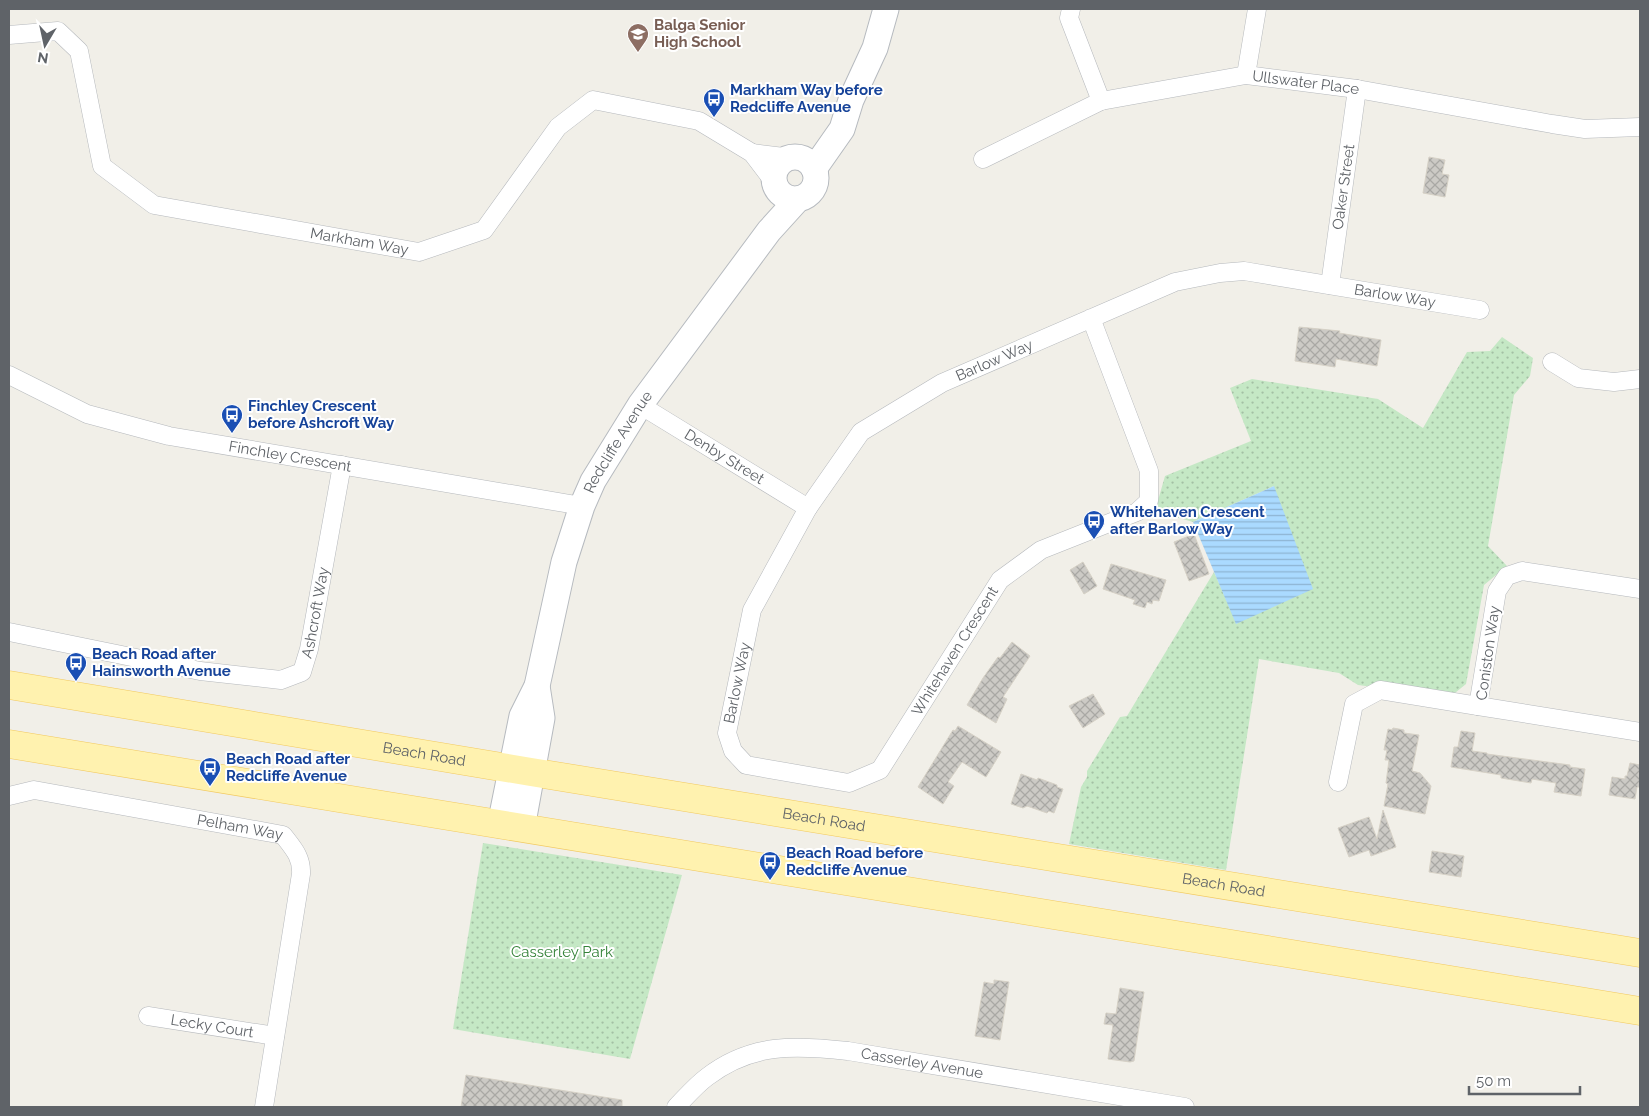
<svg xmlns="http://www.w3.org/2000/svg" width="1649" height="1116" font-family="Raleway,sans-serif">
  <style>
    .park { fill: url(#park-dots) }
    .water { fill: url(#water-rules) }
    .building { fill: url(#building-cross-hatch); stroke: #d6d1c6 }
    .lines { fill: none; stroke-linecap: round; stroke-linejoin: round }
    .street-casing { stroke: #b5b8bc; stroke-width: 19 }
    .secondary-casing { stroke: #b6babf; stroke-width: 27 }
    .primary-casing { stroke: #f2c960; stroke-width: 29 }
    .street { stroke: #fff; stroke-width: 18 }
    .secondary { stroke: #fff; stroke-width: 25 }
    .primary { stroke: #fff2af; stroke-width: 28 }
    .labels { text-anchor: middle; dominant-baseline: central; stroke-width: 4; stroke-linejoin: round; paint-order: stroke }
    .education-label { font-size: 15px; font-weight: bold; fill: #785e54; stroke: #fff; text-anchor: start }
    .street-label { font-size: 15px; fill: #5f6368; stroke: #fff }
    .transit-label { font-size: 15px; font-weight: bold; fill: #164399; stroke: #fff; text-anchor: start }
    .park-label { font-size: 15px; fill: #348238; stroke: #fff }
  </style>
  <defs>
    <pattern id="park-dots" width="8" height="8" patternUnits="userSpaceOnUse" patternTransform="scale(1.25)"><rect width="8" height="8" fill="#c5e8c5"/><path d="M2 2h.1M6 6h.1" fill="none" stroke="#a3c0a4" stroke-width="1.8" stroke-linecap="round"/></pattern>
    <pattern id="water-rules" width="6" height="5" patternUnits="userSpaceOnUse" patternTransform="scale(1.25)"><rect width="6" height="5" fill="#aadaff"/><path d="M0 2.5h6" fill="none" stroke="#8eb4d2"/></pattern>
    <pattern id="building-cross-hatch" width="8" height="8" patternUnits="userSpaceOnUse" patternTransform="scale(1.25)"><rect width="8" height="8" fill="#cccac5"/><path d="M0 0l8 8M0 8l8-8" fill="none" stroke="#a9a8a4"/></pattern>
  </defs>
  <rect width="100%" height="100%" fill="#f1efe8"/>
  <g class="park">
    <polygon points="1502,337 1533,358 1530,376 1514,395 1488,546 1507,566 1484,585 1466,684 1450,697 1358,685 1339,673 1259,659 1226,870 1069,844 1081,787 1087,777 1087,771 1120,717 1127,716 1214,572 1237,624 1274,486 1193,522 1155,511 1165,476 1251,441 1230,388 1252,379 1378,399 1423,428 1467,352 1490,351"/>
    <polygon points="483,843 682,875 630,1059 453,1029"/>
  </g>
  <polygon class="water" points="1274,486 1313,589 1236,624 1193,522"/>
  <g class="building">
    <polygon points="1429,157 1445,160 1442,174 1449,175 1445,197 1423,193"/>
    <polygon points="1299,327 1340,331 1339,333 1381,340 1377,366 1336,359 1335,367 1295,361"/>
    <polygon points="1194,534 1209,574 1189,581 1174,542"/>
    <polygon points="1083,562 1097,586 1084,594 1070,570"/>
    <polygon points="1111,564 1166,580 1159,601 1153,600 1152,604 1147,602 1145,608 1133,604 1135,600 1103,589"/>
    <polygon points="1012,642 1030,656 1003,697 1007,699 996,723 967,705 983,678 998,657 1000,658"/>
    <polygon points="1093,694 1105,714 1083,728 1069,706"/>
    <polygon points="958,726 1001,752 986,777 962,762 948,782 954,786 943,804 918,787 953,730 955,731"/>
    <polygon points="1393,728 1404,730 1404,733 1419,735 1412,771 1420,773 1431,786 1425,814 1384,806 1388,784 1386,783 1389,760 1385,760 1387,750 1384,750 1388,729 1392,730"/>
    <polygon points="1461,731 1475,733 1472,751 1487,753 1487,754 1570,765 1570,767 1585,769 1581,796 1554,792 1556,783 1532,779 1531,783 1501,778 1501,775 1451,767 1454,747 1458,747"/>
    <polygon points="1630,763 1640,765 1640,787 1637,787 1635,799 1609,795 1612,777 1625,779 1625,776 1627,776"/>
    <polygon points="1021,774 1037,780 1038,778 1057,785 1057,787 1063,789 1054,813 1049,811 1047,813 1027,806 1023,808 1011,804"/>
    <polygon points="1383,810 1396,847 1371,856 1369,850 1349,857 1338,828 1369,817 1377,839"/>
    <polygon points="1432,851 1464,856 1461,877 1429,872"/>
    <polygon points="994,980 1009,982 1000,1040 975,1036 984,982 994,984"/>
    <polygon points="1120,988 1144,992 1134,1061 1130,1062 1108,1059 1113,1025 1104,1024 1106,1013 1116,1014"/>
    <polygon points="466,1075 622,1100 622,1107 461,1107"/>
  </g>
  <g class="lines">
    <g class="street-casing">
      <g id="street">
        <polyline points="1071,9 1069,18 1101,101"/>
        <path id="s1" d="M9 35 58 31 79 51 102 166 154 205 419 252 484 230 558 127 593 100 699 121 752 153 774 182"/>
        <polyline points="1246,75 1257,9"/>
        <polyline points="752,153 792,158"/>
        <path id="s2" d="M983 159 1101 101 1246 75 1357 89 1552 124 1585 129 1640 127"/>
        <path id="s3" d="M1330 285 1357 89"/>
        <path id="s4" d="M1091 318 1149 471V501L1137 512 1041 550 1000 580 880 770 849 783 746 765 733 751 727 733 752 610 808 508 861 432 942 383 1175 282 1220 273 1244 271 1480 310"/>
        <polyline points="1552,362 1578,378 1614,382 1640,379"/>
        <path id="s5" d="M9 375 87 414 169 436 582 506"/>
        <path id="s6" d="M640 405 808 508"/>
        <polyline points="1640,589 1522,571 1507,576 1497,591 1478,706 1640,732"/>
        <path id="s7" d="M9 632 200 671 281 680 302 672 309 649 342 465"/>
        <polyline points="1338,782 1354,704 1380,690 1478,706"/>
        <path id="s8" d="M9 796 34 790 283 835C293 848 302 857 301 874L264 1107"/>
        <path id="s9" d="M148 1016 275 1036"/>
        <path id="s10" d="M676 1107C686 1097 695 1086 707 1077 751 1043 795 1045 848 1051L1185 1107"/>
      </g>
    </g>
    <g class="secondary-casing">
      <g id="secondary">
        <circle cx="795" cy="178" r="21"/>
        <polyline points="814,169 842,129 851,100 875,48 886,9"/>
        <path id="s11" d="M500 825 522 716 537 686 564 562 582 506 593 481 640 405 769 231 798 199"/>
        <polyline points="522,828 542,718 537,686"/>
      </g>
    </g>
    <g class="primary-casing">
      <g id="primary">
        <path id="s12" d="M9 685 531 772 1640 953"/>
        <polyline points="9,744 1640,1011"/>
      </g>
    </g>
    <use href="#street" class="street"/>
    <use href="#secondary" class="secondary"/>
    <use href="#primary" class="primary"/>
  </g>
  <defs>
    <g id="school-pin" transform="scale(1.125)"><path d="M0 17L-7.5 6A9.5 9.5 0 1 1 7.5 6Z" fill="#8d6e63" stroke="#fff"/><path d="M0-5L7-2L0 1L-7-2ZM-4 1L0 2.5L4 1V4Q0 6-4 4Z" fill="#fff"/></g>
    <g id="bus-pin" transform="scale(1.125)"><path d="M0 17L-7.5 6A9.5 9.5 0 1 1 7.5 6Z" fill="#1a4fb4" stroke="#fff"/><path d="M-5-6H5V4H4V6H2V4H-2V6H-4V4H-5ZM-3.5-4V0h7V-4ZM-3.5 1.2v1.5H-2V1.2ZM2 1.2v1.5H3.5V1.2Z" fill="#fff"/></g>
  </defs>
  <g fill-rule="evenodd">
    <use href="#school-pin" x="638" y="34"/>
    <use href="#bus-pin" x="714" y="99"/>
    <use href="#bus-pin" x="232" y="415"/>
    <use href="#bus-pin" x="1094" y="521"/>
    <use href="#bus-pin" x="76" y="663"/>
    <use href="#bus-pin" x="210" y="768"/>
    <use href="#bus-pin" x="770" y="862"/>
  </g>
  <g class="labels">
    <g class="education-label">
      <text x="654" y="25">Balga Senior<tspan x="654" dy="17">High School</tspan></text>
    </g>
    <g class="street-label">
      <text stroke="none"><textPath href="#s2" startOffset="339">Ullswater Place</textPath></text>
      <text stroke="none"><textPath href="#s3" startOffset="99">Oaker Street</textPath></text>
      <text stroke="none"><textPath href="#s1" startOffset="469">Markham Way</textPath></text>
      <text stroke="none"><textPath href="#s4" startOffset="1671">Barlow Way</textPath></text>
      <text stroke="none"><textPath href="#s4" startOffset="1251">Barlow Way</textPath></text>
      <text stroke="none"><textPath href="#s11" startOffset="404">Redcliffe Avenue</textPath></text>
      <text stroke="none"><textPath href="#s5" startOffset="295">Finchley Crescent</textPath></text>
      <text stroke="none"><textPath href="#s6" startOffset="99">Denby Street</textPath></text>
      <text stroke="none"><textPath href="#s7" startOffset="360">Ashcroft Way</textPath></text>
      <text transform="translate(955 651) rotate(-58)">Whitehaven Crescent</text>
      <text transform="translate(1488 653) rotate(-82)">Coniston Way</text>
      <text stroke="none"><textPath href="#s4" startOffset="816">Barlow Way</textPath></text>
      <text stroke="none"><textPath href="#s12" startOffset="421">Beach Road</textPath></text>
      <text stroke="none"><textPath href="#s12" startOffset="826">Beach Road</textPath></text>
      <text stroke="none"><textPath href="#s8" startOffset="235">Pelham Way</textPath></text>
      <text stroke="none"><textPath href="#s12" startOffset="1231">Beach Road</textPath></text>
      <text stroke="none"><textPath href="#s9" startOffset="65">Lecky Court</textPath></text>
      <text stroke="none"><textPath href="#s10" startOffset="266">Casserley Avenue</textPath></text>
    </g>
    <g class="transit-label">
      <text x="730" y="90">Markham Way before<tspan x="730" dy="17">Redcliffe Avenue</tspan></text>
      <text x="248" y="406">Finchley Crescent<tspan x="248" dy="17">before Ashcroft Way</tspan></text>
      <text x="1110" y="512">Whitehaven Crescent<tspan x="1110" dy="17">after Barlow Way</tspan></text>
      <text x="92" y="654">Beach Road after<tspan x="92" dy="17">Hainsworth Avenue</tspan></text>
      <text x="226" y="759">Beach Road after<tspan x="226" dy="17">Redcliffe Avenue</tspan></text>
      <text x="786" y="853">Beach Road before<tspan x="786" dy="17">Redcliffe Avenue</tspan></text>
    </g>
    <g class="park-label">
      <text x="562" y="952">Casserley Park</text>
    </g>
  </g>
  <rect width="1649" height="1116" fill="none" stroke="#5f6368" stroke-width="20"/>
  <g transform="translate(45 45) rotate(189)" stroke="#ffffff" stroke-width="4" paint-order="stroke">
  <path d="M0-4L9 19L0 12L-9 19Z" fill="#5f6368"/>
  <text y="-8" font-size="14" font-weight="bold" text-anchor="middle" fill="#5f6368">N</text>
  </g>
  <path d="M1469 1086v8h111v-8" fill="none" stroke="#5f6368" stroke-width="2.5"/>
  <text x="1476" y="1086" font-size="15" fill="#5f6368" stroke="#ffffff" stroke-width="4" paint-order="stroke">50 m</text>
</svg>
